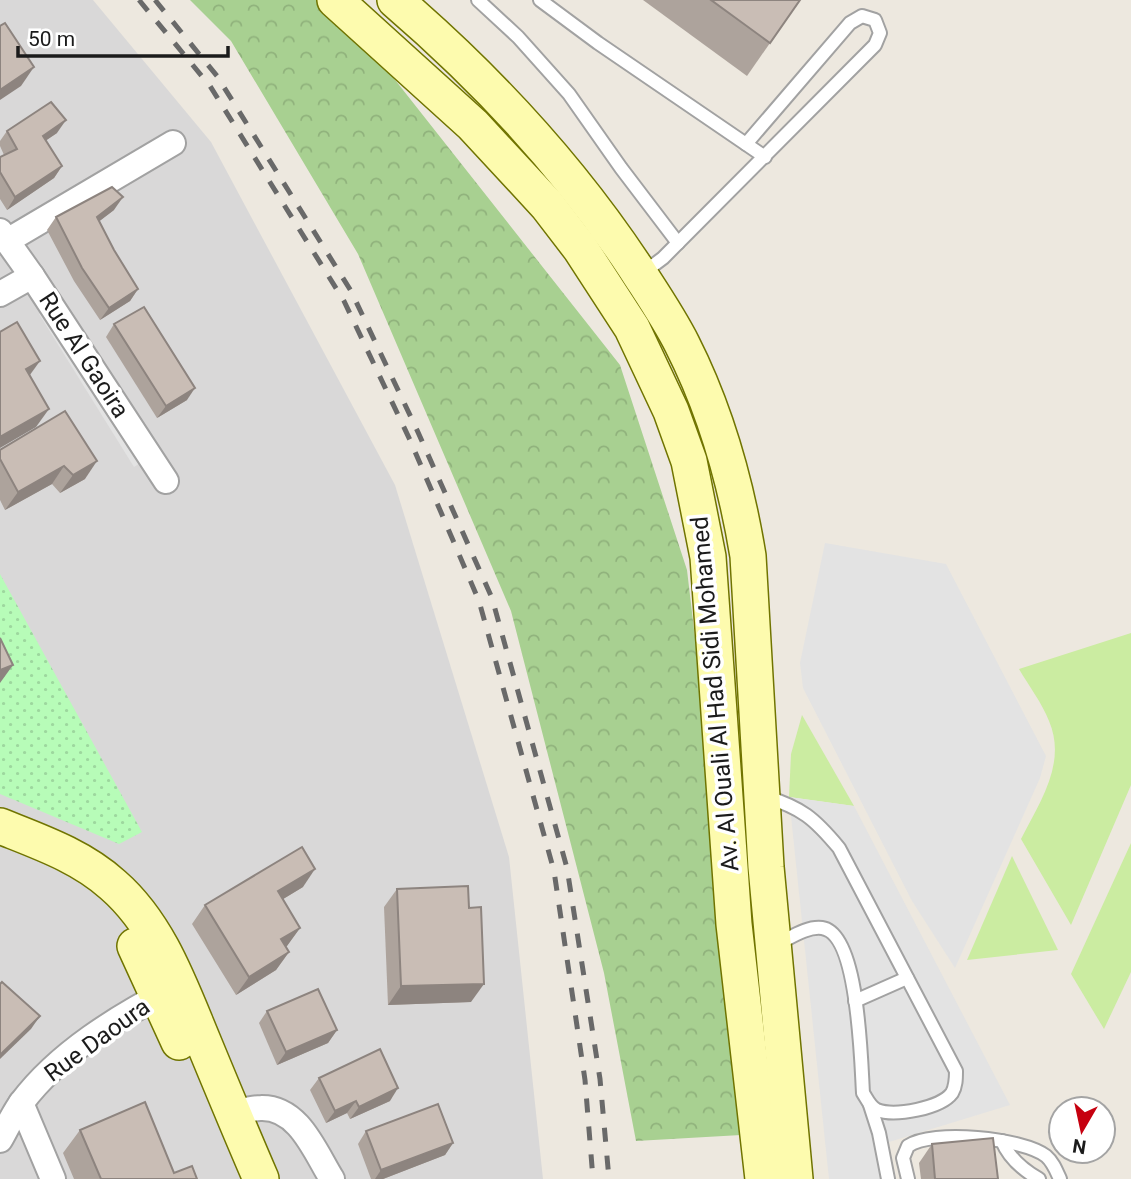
<svg xmlns="http://www.w3.org/2000/svg" width="1131" height="1179" font-family="Roboto,sans-serif">
  <style>
    .residential { fill: #d9d8d8 }
    .grass { fill: #cbeca1 }
    .forest { fill: url(#forest-crowns) }
    .park { fill: url(#park-dots) }
    .parking { fill: #e3e3e3 }
    .lines { fill: none; stroke-linecap: round; stroke-linejoin: round }
    .lane-casing { stroke: #a2a2a2; stroke-width: 16 }
    .street-casing { stroke: #a2a2a2; stroke-width: 28 }
    .secondary-casing { stroke: #707400; stroke-width: 38 }
    .lane { stroke: #fff; stroke-width: 12 }
    .street { stroke: #fff; stroke-width: 24 }
    .secondary { stroke: #fdfbae; stroke-width: 35 }
    .rail { stroke: #696969; stroke-width: 5; stroke-dasharray: 14 14; stroke-linecap: butt }
    .wall { fill: #ada39c }
    .shaded-wall { fill: #8d847f }
    .building { fill: #c9bdb5; stroke: #8d847f; stroke-width: 2 }
    .labels { text-anchor: middle; dominant-baseline: central; stroke-width: 7; stroke-linejoin: round; paint-order: stroke }
    .street-label { font-size: 24px; fill: #1b1b1b; stroke: #fff }
  </style>
  <defs>
    <pattern id="forest-crowns" width="20" height="18" patternUnits="userSpaceOnUse" patternTransform="scale(1.75)"><rect width="20" height="18" fill="#a8d091"/><path d="M2 6a3 3 0 1 1 6 0M12 15a3 3 0 1 1 6 0" fill="none" stroke="#90b27c"/></pattern>
    <pattern id="park-dots" width="8" height="8" patternUnits="userSpaceOnUse" patternTransform="scale(1.75)"><rect width="8" height="8" fill="#b7fcb8"/><path d="M2 2h.1M6 6h.1" fill="none" stroke="#9dd79e" stroke-width="1.8" stroke-linecap="round"/></pattern>
  </defs>
  <rect width="100%" height="100%" fill="#ede8df"/>
  <polygon class="residential" points="0,0 93,0 211,142 395,485 509,857 543,1179 0,1179"/>
  <g class="grass">
    <path d="M1131 633V785L1071 925 1021 839C1040 802 1067 763 1049 721 1042 703 1029 686 1019 669Z"/>
    <polygon points="802,715 854,806 789,797 791,754"/>
    <polygon points="1131,843 1131,972 1104,1029 1071,974"/>
    <polygon points="1012,856 1058,950 967,960"/>
  </g>
  <polygon class="forest" points="190,0 332,0 620,365 687,570 724,883 741,1135 636,1141 604,973 511,611 358,254 231,41"/>
  <polygon class="park" points="0,574 142,832 119,844 0,794"/>
  <g class="parking">
    <polygon points="47,311 142,462 134,467 39,314"/>
    <polygon points="825,543 946,564 1046,756 1040,778 955,968 912,901 803,688 800,663"/>
    <polygon points="789,797 854,806 1010,1105 889,1142 893,1179 829,1179"/>
  </g>
  <g class="lines">
    <g class="lane-casing">
      <g id="lane">
        <polyline points="478,0 518,37 569,94 621,168 678,243"/>
        <polyline points="540,0 598,43 765,157"/>
        <polyline points="643,273 663,258 875,45 880,33 875,20 862,16 850,23 746,144"/>
        <path d="M764 796C802 808 814 818 839 848L956 1071C956 1079 956 1086 952 1093 941 1108 895 1117 877 1110 870 1107 867 1099 863 1093 861 1062 859 933 822 928 807 926 790 938 777 944"/>
        <polyline points="855,1001 907,978"/>
        <polyline points="870,1105 879,1133 888,1179"/>
        <path d="M1002 1141C1009 1158 1023 1170 1039 1179"/>
        <path d="M908 1179 903 1158 908 1146C932 1129 1023 1138 1046 1156 1053 1162 1056 1170 1060 1179"/>
      </g>
    </g>
    <g class="street-casing">
      <g id="street">
        <polyline points="0,231 32,276 166,481"/>
        <polyline points="7,241 173,143"/>
        <polyline points="0,294 32,276"/>
        <polyline points="21,1103 53,1179"/>
        <path d="M233 1113C242 1111 252 1108 261 1108 299 1107 315 1152 332 1179"/>
        <path d="M0 1140C7 1128 13 1114 22 1102 59 1053 118 1017 172 989"/>
      </g>
    </g>
    <g class="secondary-casing">
      <g id="secondary">
        <polyline points="335,0 473,125 547,205 580,248 632,328 671,411 689,461 708,557 734,924 763,1179"/>
        <path d="M395 0C487 79 568 166 635 267 651 292 669 318 682 344 716 411 736 483 748 556L766 867 795 1179"/>
        <path d="M0 826C40 842 81 856 113 885 159 925 180 986 203 1041 222 1087 241 1133 261 1179"/>
        <polyline points="135,946 179,1042"/>
      </g>
    </g>
    <use href="#lane" class="lane"/>
    <use href="#street" class="street"/>
    <use href="#secondary" class="secondary"/>
    <g class="rail">
      <polyline points="139,0 210,86 344,301 410,440 479,601 554,871 585,1080 593,1179"/>
      <polyline points="155,0 217,76 351,291 417,430 492,598 567,868 600,1079 609,1179"/>
    </g>
  </g>
  <g class="wall">
    <polygon points="643,0 800,0 747,76"/>
    <polygon points="7,131 57,133 46,140 62,166 54,178 7,210 0,199 0,157 4,155 0,146 0,141"/>
    <polygon points="114,210 99,221 114,250 138,289 130,301 100,320 74,281 47,230 56,217"/>
    <polygon points="114,324 187,400 157,418 106,337"/>
    <polygon points="65,411 85,479 60,493 52,484 5,510 0,500 0,450"/>
    <polygon points="303,887 283,899 300,928 286,947 289,952 276,970 236,995 192,924 205,905"/>
    <polygon points="397,889 471,1002 388,1005 384,907"/>
    <polygon points="267,1011 337,1030 328,1043 277,1065 259,1023"/>
    <polygon points="319,1078 390,1101 350,1119 347,1113 326,1123 310,1090"/>
    <polygon points="80,1130 174,1173 197,1179 74,1179 63,1153"/>
    <polygon points="366,1131 453,1143 445,1155 383,1179 371,1179 358,1144"/>
    <polygon points="932,1144 998,1179 921,1179 919,1163"/>
  </g>
  <g class="shaded-wall">
    <polygon points="34,67 21,86 0,100 0,90"/>
    <polygon points="66,120 57,133 35,148 43,136"/>
    <polygon points="62,166 54,178 7,210 15,197"/>
    <polygon points="123,197 114,210 88,230 97,217"/>
    <polygon points="138,289 130,301 100,320 109,308"/>
    <polygon points="40,361 27,379 26,369"/>
    <polygon points="195,388 187,400 157,418 166,406"/>
    <polygon points="49,409 36,427 0,448 0,437"/>
    <polygon points="97,461 85,479 60,493 73,475"/>
    <polygon points="64,466 52,484 5,510 18,492"/>
    <polygon points="13,665 0,683 0,670"/>
    <polygon points="315,869 303,887 265,910 278,891"/>
    <polygon points="300,928 287,946 268,957 281,939"/>
    <polygon points="289,952 276,970 236,995 249,977"/>
    <polygon points="484,984 471,1002 388,1005 401,986"/>
    <polygon points="40,1016 31,1029 0,1059 0,1055"/>
    <polygon points="337,1030 328,1043 277,1065 286,1052"/>
    <polygon points="398,1088 390,1101 350,1119 359,1107"/>
    <polygon points="356,1101 347,1113 326,1123 335,1111"/>
    <polygon points="453,1143 445,1155 383,1179 375,1179 381,1170"/>
  </g>
  <g class="building">
    <polygon points="711,0 800,0 770,43"/>
    <polygon points="5,23 34,67 0,90 0,26"/>
    <polygon points="51,102 66,120 43,136 62,166 15,197 0,172 0,157 17,149 7,131"/>
    <polygon points="112,187 123,197 97,217 114,250 138,289 109,308 82,268 56,217"/>
    <polygon points="144,307 195,388 166,406 114,324"/>
    <polygon points="17,322 40,361 26,369 49,409 0,437 0,332"/>
    <polygon points="65,411 97,461 73,475 64,466 18,492 0,459 0,450"/>
    <polygon points="0,638 13,665 0,670"/>
    <polygon points="302,847 315,869 278,891 300,928 281,939 289,952 249,977 205,905"/>
    <polygon points="468,886 469,908 481,907 484,984 401,986 397,889"/>
    <polygon points="2,982 40,1016 0,1055 0,984"/>
    <polygon points="318,989 337,1030 286,1052 267,1011"/>
    <polygon points="380,1049 398,1088 359,1107 356,1101 335,1111 319,1078"/>
    <polygon points="145,1102 174,1173 192,1166 197,1179 101,1179 80,1130"/>
    <polygon points="438,1104 453,1143 381,1170 366,1131"/>
    <polygon points="993,1138 998,1179 935,1179 932,1144"/>
  </g>
  <g class="labels">
    <g class="street-label">
      <text transform="translate(84 355) rotate(57)">Rue Al Gaoira</text>
      <text transform="translate(715 694) rotate(-95)">Av. Al Ouali Al Had Sidi Mohamed</text>
      <text transform="translate(97 1040) rotate(-36)">Rue Daoura</text>
    </g>
  </g>
  <g transform="translate(1082 1130) rotate(189)"><circle r="33" fill="#ffffff" stroke="#a4a4a4" stroke-width="2"/>
  <path d="M0-5L12 26L0 18L-12 26Z" fill="#c6000f"/>
  <text y="-10" font-size="19" font-weight="bold" text-anchor="middle" fill="#1b1b1b">N</text>
  </g>
  <path d="M18 46v10h210v-10" fill="none" stroke="#1b1b1b" stroke-width="3.5"/>
  <text x="28" y="46" font-size="21" fill="#1b1b1b" stroke="#ffffff" stroke-width="5" paint-order="stroke">50 m</text>
</svg>
